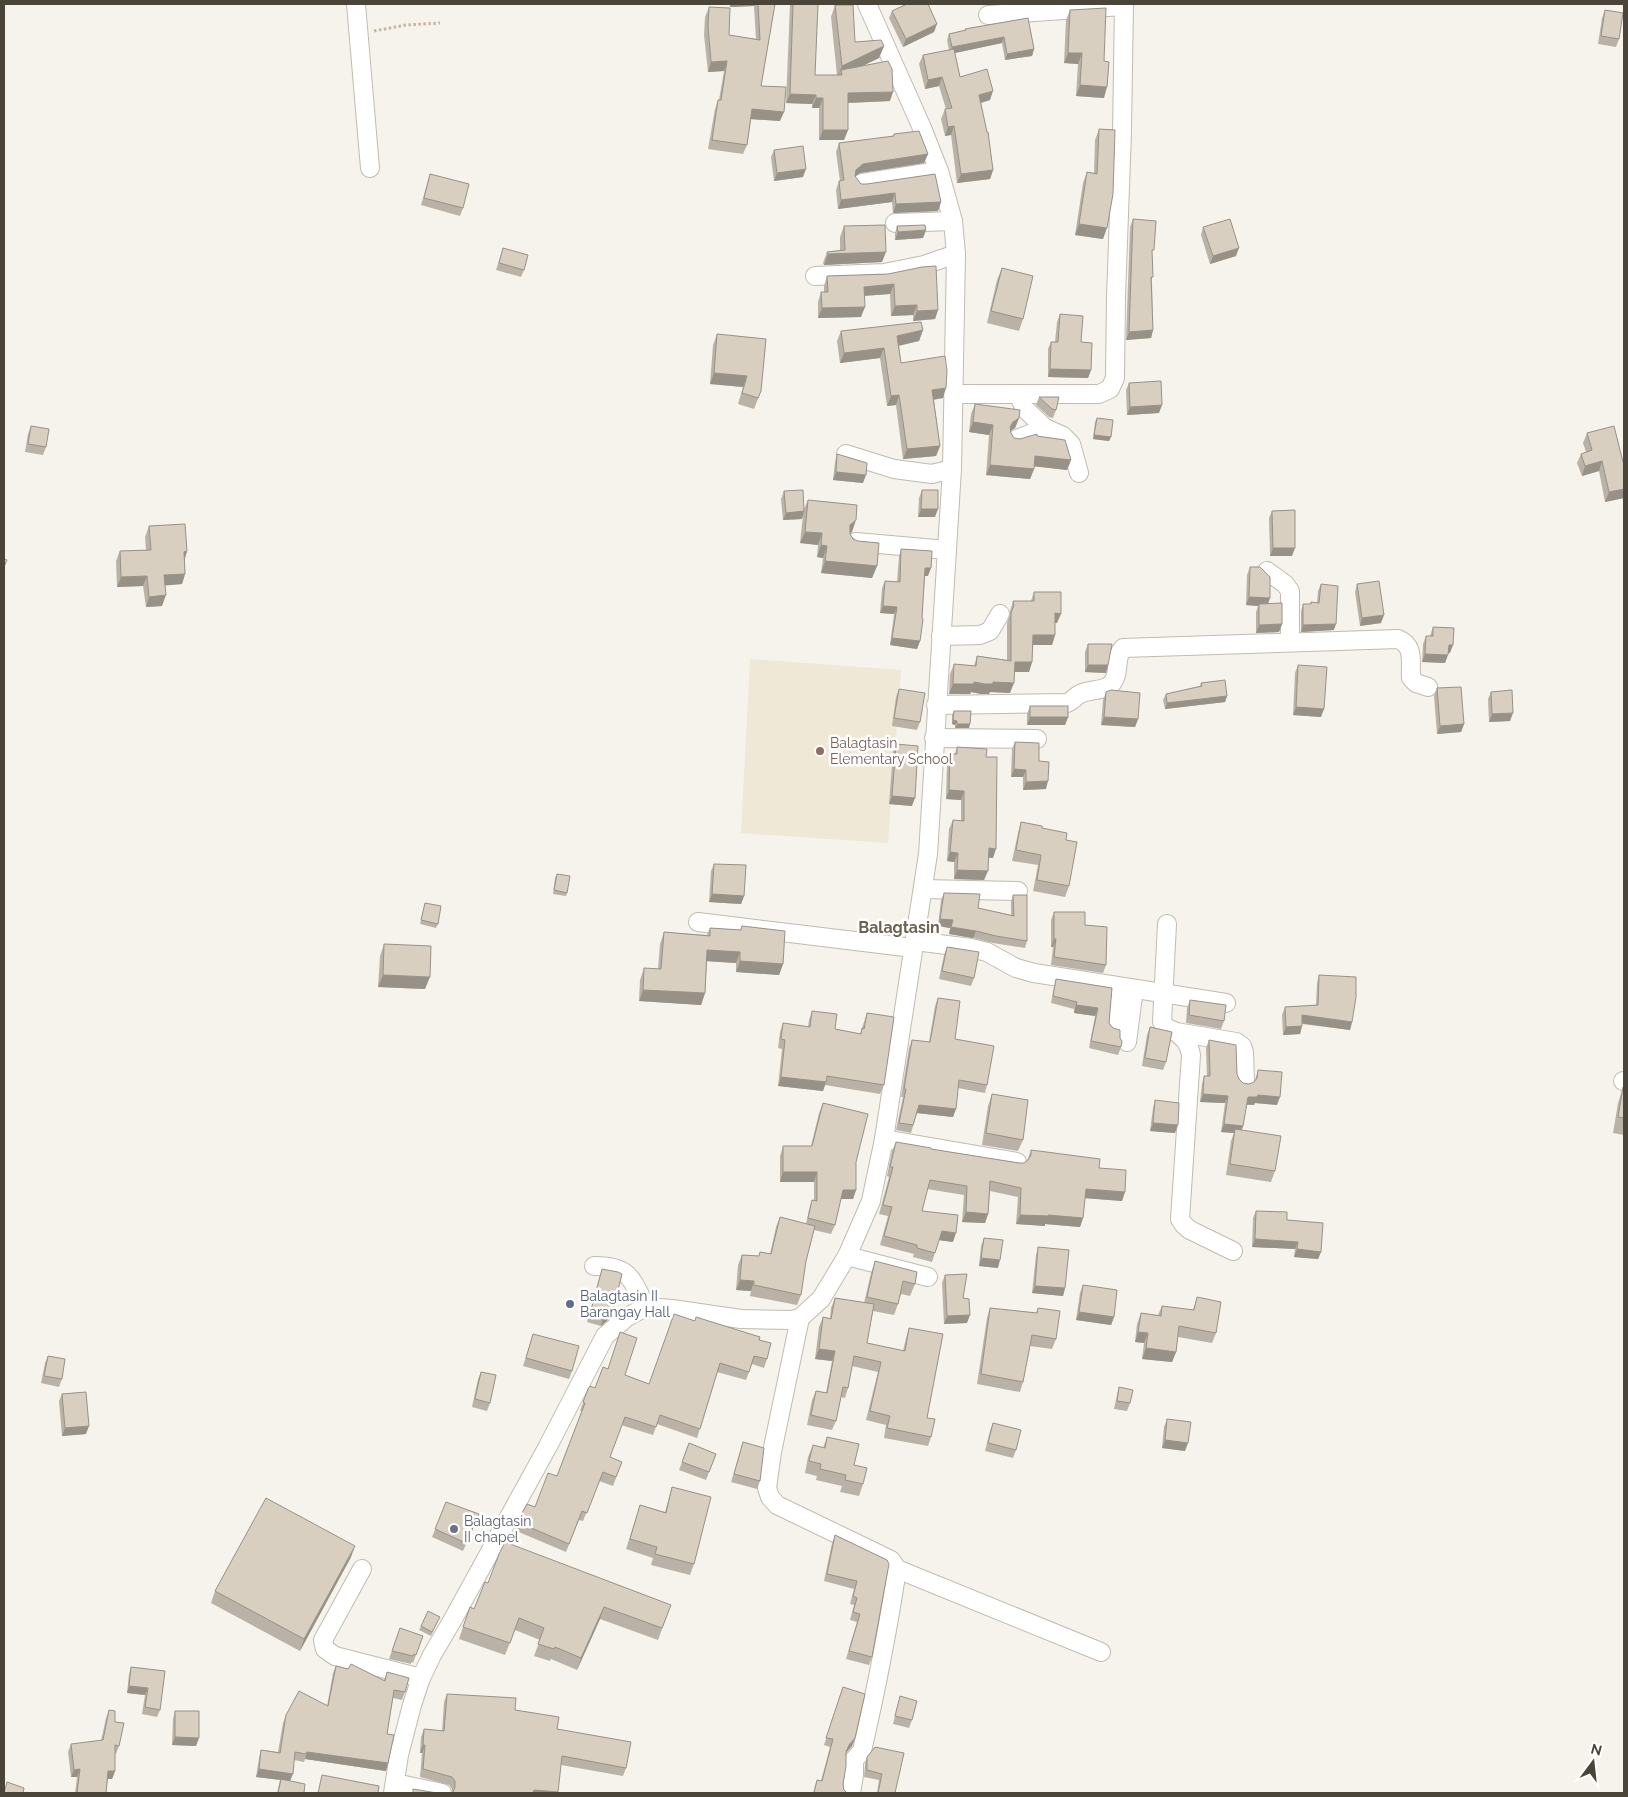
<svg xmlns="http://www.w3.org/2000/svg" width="1628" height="1797" font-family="Raleway,sans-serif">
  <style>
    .education { fill: #efe8d6 }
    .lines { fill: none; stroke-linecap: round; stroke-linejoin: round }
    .minor-casing { stroke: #c2bbae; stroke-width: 20 }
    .path { stroke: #c4b79f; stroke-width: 3; stroke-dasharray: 2.5 2.5; stroke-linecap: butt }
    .minor { stroke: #fff; stroke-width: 18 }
    .wall { fill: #bab2a6 }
    .shaded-wall { fill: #979187 }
    .building { fill: #d8cfc1; stroke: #979187 }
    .education-dot { fill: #8d6e63; stroke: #fff; stroke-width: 2 }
    .service-dot { fill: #5c6f8a; stroke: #fff; stroke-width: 2 }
    .worship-dot { fill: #6b7280; stroke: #fff; stroke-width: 2 }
    .labels { text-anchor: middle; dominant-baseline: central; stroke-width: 5; stroke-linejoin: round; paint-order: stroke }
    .education-label { font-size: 14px; fill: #785e54; stroke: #fff; text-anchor: start }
    .service-label { font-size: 14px; fill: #4e5e75; stroke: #fff; text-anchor: start }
    .worship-label { font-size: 14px; fill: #5b616d; stroke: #fff; text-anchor: start }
    .quarter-label { font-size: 16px; font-weight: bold; fill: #6e6250; stroke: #fff }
  </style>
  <rect width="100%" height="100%" fill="#f6f3ec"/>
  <polygon class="education" points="750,659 901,670 888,843 741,833"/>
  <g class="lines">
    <g class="minor-casing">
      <g id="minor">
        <polyline points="356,4 370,168"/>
        <polyline points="988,15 1123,6"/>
        <polyline points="862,183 939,171"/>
        <polyline points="895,223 953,221"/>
        <polyline points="815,276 884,273 924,265 956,254"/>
        <polyline points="953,394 1099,394 1110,389 1115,378 1116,297 1122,132 1124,4"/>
        <polyline points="1018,394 1025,409 1045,428 1063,436 1071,444 1079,473"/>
        <polyline points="1017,439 1045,428"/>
        <polyline points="846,454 894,469 932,474 952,469"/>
        <polyline points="856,542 947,550"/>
        <polyline points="1267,571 1285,584 1290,591 1290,642"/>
        <polyline points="941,636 980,635 990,631 1000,614"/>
        <path d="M936 705 1067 703C1073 701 1075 696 1080 694 1094 687 1111 694 1116 675 1118 666 1117 654 1123 648L1398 639C1415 646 1410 661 1411 678L1416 683 1428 687"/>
        <polyline points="934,738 1037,739"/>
        <polyline points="923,889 1018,891"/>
        <polyline points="698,922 913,948"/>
        <polyline points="1167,924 1162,1022 1167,1028 1176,1032 1236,1042 1242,1046 1244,1052 1245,1081"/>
        <polyline points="915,941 971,948 987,952 1016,968 1034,973 1226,1003"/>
        <polyline points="1116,1027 1122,987"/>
        <path d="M1176 1032C1185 1039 1189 1044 1191 1055L1180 1219 1184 1225 1190 1230 1233 1251"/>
        <polyline points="1127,1042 1134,989"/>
        <polyline points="1623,1081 1624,1081"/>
        <polyline points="884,1139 1017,1162"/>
        <polyline points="847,1256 928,1277"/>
        <path d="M594 1266C630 1266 631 1278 646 1307"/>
        <polyline points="800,1318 772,1452 767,1488 770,1497 777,1505 891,1560 897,1569 1101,1652"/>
        <polyline points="362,1569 323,1640 325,1649 335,1656 421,1678"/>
        <polyline points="395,1783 442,1793"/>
        <polyline points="393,1793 399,1755 412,1705 421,1678 432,1655 452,1621 547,1448 605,1336 627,1317 646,1307 672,1309 741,1319 791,1320 800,1318 821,1299 847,1256 871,1201 884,1139 928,854 952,469 956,254 953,221 939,171 922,128 867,4"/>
        <path d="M851 1793 854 1775V1760L862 1751C876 1690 888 1630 897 1569"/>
      </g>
    </g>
    <polyline class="path" points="374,31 406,25 440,23"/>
    <use href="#minor" class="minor"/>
  </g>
  <g class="wall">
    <polygon points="730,4 775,4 761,86 780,121 751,119 747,145 743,154 708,149 715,109 718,100 719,100 724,71 708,72 704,35 705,17 709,7 729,35 756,39 754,6 730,7"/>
    <polygon points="790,4 818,4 815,75 837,75 831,17 835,5 855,42 884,46 879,58 862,66 890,101 848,103 848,130 844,140 819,140 819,108 812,108 812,104 786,103"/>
    <polygon points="1070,10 1104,98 1076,96 1078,64 1064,63 1066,20"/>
    <polygon points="1605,10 1619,39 1616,47 1598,44 1602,18"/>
    <polygon points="892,11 934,32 903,47 889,18"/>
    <polygon points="1028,18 1034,49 1032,56 1005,60 1002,43 955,53 960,77 990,100 981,103 993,170 990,179 957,183 951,135 945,136 941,119 945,109 946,109 939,86 925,89 919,64 923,55 949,50 947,40 949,34 965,30 965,29"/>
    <polygon points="1099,129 1103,239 1075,235 1083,183 1087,172 1094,173 1095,140"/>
    <polygon points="894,134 928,154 924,163 860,173 855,176 861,184 941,202 938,211 893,213 892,202 838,209 836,190 839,181 840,181 836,152 839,143 893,137"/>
    <polygon points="774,150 803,177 774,181 771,157"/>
    <polygon points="430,174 463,208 460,216 421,205"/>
    <polygon points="1133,219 1152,256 1152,281 1153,330 1151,338 1126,340 1130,227"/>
    <polygon points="844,226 882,262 824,265 823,263 827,252 840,250 840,237"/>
    <polygon points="897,226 926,230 923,238 895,240 895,233"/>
    <polygon points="1203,227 1236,256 1210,264 1201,235"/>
    <polygon points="503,248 524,270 521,277 496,270"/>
    <polygon points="1002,268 1023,319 1019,331 987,323 997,280"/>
    <polygon points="888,274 938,310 935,319 913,321 913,315 891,316 890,294 864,296 861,317 818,318 818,302 821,292 824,292 824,286 827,276"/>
    <polygon points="1060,314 1081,342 1091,370 1088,378 1048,377 1048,349 1051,342 1055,342 1057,322"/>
    <polygon points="923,330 919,341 899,345 901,363 943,398 934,400 940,446 936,456 903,459 896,405 887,406 880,358 840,363 837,341 841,331"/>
    <polygon points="717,334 761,391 754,409 738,404 743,387 710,384 713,345"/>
    <polygon points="1129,383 1159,413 1127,415 1126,390"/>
    <polygon points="1039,397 1056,410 1053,418 1049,417 1036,405"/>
    <polygon points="975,404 1019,418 1015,428 1011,431 1011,433 1014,438 1020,439 1037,436 1071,460 1067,470 1034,466 1034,469 1030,479 986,475 989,435 969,432 971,414"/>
    <polygon points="1097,418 1111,437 1109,441 1093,439 1095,422"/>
    <polygon points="31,426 46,447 43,455 25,452 28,434"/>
    <polygon points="1587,433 1623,462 1624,462 1624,498 1605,502 1599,471 1582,476 1577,463 1581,454 1586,452 1583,443"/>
    <polygon points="837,454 863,483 833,480 835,462"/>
    <polygon points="922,490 935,517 918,517 919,498"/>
    <polygon points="784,491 804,509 808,500 852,532 850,534 877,566 872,578 821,573 823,558 817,557 818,545 800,543 803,515 802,519 783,520 781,499"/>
    <polygon points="1272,511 1292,556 1270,556 1269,518"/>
    <polygon points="149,526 187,551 184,560 185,574 182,584 165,585 162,606 146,607 143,586 117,587 116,561 120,551 146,550 145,537"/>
    <polygon points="901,549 928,576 925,576 920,641 917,649 890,645 894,614 880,613 882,588 885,581 897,582 899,556"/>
    <polygon points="1250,567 1270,598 1268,604 1282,624 1279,632 1256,633 1256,612 1258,606 1246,605 1247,575"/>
    <polygon points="1321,584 1334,630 1301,632 1301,611 1303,604 1310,604 1311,602 1317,603 1318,591"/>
    <polygon points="1357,584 1381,623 1360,626 1355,592"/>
    <polygon points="1034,592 1057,623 1055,623 1055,635 1052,645 1033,645 1032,662 1029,672 1014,672 1010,693 990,692 989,694 981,694 971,692 970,694 949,694 950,674 954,664 974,666 977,656 1007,660 1007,623 1010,614 1010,611 1013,601 1031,601"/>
    <polygon points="1433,627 1450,653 1448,653 1445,663 1422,662 1423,644 1426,636 1430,636"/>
    <polygon points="1088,644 1108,665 1106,673 1085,672 1085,652"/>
    <polygon points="1298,665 1321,717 1293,715 1295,673"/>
    <polygon points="1201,683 1227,696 1225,702 1165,709 1163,700 1166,694 1200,686"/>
    <polygon points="1437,688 1464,724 1461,732 1437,734 1434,696"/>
    <polygon points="899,689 920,722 917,730 892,726 896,697"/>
    <polygon points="1106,692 1138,719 1135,727 1101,725 1103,700"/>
    <polygon points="1491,692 1510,721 1489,722 1488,699"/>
    <polygon points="1030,706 1068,717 1065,725 1027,725 1027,714"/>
    <polygon points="954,711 969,728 955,728 955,725 952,724 952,715"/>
    <polygon points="1015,742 1039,761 1046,789 1023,790 1023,777 1011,777 1012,749"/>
    <polygon points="896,744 912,806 889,804 893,752"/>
    <polygon points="957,747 986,757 993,858 989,858 984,880 954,879 954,862 947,861 949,829 953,820 961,821 961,800 946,799 947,763 950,754 955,754"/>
    <polygon points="1021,822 1042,828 1066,840 1069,886 1065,897 1033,891 1038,865 1012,861 1018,833"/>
    <polygon points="714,864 744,896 741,904 709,902 711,871"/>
    <polygon points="557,874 567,893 566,896 553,894 555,878"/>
    <polygon points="944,893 978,908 1011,915 1011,902 1013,895 1027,941 1025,948 993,943 973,938 949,934 950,928 938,926 941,900"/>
    <polygon points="425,903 438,924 436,928 420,924"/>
    <polygon points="1054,912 1085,925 1106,965 1103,973 1051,965 1053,947 1051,947 1051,920"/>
    <polygon points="742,926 783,964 779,975 736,972 736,963 707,961 705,993 701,1005 639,1001 640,980 644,968 658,969 660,944 664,932 707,935 710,928 740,930"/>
    <polygon points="384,944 425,989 378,987 380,956"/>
    <polygon points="947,947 974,978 971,986 939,979 944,955"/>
    <polygon points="1319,975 1352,1022 1350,1030 1302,1024 1302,1026 1300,1034 1283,1035 1282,1015 1285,1007 1316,1005 1317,983"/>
    <polygon points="1056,979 1112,988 1109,1023 1120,1038 1121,1047 1118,1055 1089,1048 1095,1016 1074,1013 1074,1009 1051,1003 1054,987"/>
    <polygon points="938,998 955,1039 987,1085 985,1093 958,1088 953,1117 917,1113 911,1133 896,1130 903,1097 901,1097 909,1048 912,1040 929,1042 935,1006"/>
    <polygon points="1190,1000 1224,1021 1221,1029 1186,1023 1187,1008"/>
    <polygon points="812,1011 835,1029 860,1034 867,1013 884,1085 880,1094 825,1085 823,1091 778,1086 782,1049 778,1048 780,1032 783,1023 808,1027 809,1020"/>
    <polygon points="1150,1027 1166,1062 1163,1070 1142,1066 1147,1035"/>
    <polygon points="1209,1040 1237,1074 1239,1079 1243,1083 1249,1084 1254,1082 1255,1080 1258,1070 1277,1105 1255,1103 1254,1105 1246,1105 1243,1126 1242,1130 1275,1171 1271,1182 1226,1175 1231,1141 1234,1133 1221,1132 1225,1103 1200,1102 1202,1084 1204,1076 1207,1076 1206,1048"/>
    <polygon points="1623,1087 1624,1087 1624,1135 1613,1133 1618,1103"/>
    <polygon points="992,1094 1023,1140 1018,1151 982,1145 988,1106"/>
    <polygon points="1155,1100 1175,1133 1150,1131 1153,1108"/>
    <polygon points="823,1103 856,1162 856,1190 853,1199 841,1199 835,1225 831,1234 814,1230 806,1261 801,1295 797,1305 750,1296 751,1291 736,1290 738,1265 742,1255 759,1256 760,1252 770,1254 776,1227 780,1217 806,1224 809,1210 812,1200 814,1201 814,1182 780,1182 780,1156 783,1146 811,1146 819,1113"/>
    <polygon points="896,1142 931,1149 1019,1163 1024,1163 1027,1161 1031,1150 1099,1168 1125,1192 1122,1201 1085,1198 1083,1218 1080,1227 1045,1224 1045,1226 1016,1224 1018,1197 990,1191 988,1214 985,1223 962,1222 964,1195 927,1189 922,1211 953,1242 939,1240 932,1262 913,1257 914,1254 880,1245 888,1216 879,1214 889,1177 887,1176 892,1151"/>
    <polygon points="1256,1211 1321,1252 1318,1259 1294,1257 1295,1249 1252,1247 1253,1218"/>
    <polygon points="984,1238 998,1268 979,1266 981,1246"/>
    <polygon points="1038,1247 1065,1288 1063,1296 1032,1293 1036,1255"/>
    <polygon points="875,1261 915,1284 910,1296 901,1294 898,1304 894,1315 873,1311 867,1343 903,1351 906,1338 909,1328 927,1418 931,1437 928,1446 884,1438 886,1425 866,1420 878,1372 852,1366 848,1388 845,1398 841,1397 836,1421 832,1430 807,1425 812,1400 816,1391 826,1393 832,1361 815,1359 819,1327 823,1317 830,1318 831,1308 835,1298 864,1303 871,1273"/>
    <polygon points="602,1269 613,1310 610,1318 601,1326 587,1322"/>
    <polygon points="945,1275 963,1298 967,1323 944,1324 942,1283"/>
    <polygon points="1083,1285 1114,1317 1111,1325 1076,1320 1080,1293"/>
    <polygon points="1197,1297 1216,1333 1212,1343 1178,1337 1176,1352 1172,1362 1142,1359 1144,1343 1135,1342 1137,1324 1141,1313 1158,1315 1162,1306 1193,1310"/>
    <polygon points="990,1308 1036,1313 1038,1308 1056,1339 1052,1349 1030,1346 1023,1382 1020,1392 977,1384 987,1318"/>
    <polygon points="695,1321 759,1340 767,1359 764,1368 752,1364 746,1380 717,1372 697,1438 657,1424 653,1435 621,1425 610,1457 622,1462 613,1486 599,1481 583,1521 579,1520 566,1552 514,1530 517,1522 535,1507 557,1476 582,1411 580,1411 588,1389 595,1388 608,1369 649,1384"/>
    <polygon points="533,1334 572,1371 569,1379 523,1366"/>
    <polygon points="48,1356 62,1379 59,1387 41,1383 45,1363"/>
    <polygon points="481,1372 490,1403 487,1411 472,1407 478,1379"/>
    <polygon points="1119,1387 1130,1403 1127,1411 1114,1409 1117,1395"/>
    <polygon points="62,1394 86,1434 62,1436 59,1401"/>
    <polygon points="1167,1419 1185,1451 1162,1448 1164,1427"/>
    <polygon points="993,1423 1016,1450 1013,1458 985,1451 990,1431"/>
    <polygon points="827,1437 854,1465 863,1484 859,1496 840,1492 842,1486 816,1480 817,1476 805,1473 808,1457 813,1445 823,1448"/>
    <polygon points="743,1442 760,1481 757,1489 731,1482"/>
    <polygon points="689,1443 716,1454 706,1480 679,1470"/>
    <polygon points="672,1487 694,1564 690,1575 651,1565 653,1558 626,1549 640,1505 665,1512"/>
    <polygon points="446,1502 476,1522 463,1551 432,1537"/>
    <polygon points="835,1535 887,1560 872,1657 869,1665 846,1659 857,1622 850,1620 854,1605 850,1604 854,1589 824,1581 832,1543"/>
    <polygon points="351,1557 300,1651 211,1603 215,1591"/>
    <polygon points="488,1583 671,1605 658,1640 600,1619 577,1670 551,1659 550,1661 534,1656 540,1640 515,1630 505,1655 459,1639 463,1627 474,1609"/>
    <polygon points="438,1621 431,1636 419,1630 421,1626"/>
    <polygon points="400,1628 423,1636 413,1663 411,1662 411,1664 389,1659"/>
    <polygon points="336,1666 384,1680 387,1672 405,1692 402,1700 393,1698 387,1734 388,1763 386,1771 305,1759 304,1762 294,1760 290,1781 304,1793 277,1793 280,1780 256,1777 259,1758 261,1750 278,1752 283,1723 286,1715 327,1706 333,1673"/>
    <polygon points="131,1667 165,1671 160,1710 157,1717 142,1714 145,1695 127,1693 129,1674"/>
    <polygon points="843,1687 855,1738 852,1746 846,1753 843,1784 844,1790 847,1793 813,1793 817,1780 821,1781 830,1747 824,1745"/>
    <polygon points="447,1694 515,1710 557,1729 626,1768 623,1776 561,1765 452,1792 452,1789 449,1785 420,1777 422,1753 420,1753 421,1737 424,1729 442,1731 444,1702"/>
    <polygon points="900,1696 912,1720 909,1728 893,1724"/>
    <polygon points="109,1710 115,1722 119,1746 116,1754 115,1754 115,1771 112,1779 108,1779 106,1793 75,1793 77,1777 71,1777 68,1752 71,1744 101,1741 106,1718"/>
    <polygon points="175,1711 196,1746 172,1745 173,1719"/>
    <polygon points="875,1747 895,1793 877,1793 879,1780 864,1777 865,1764 867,1757"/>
  </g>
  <g class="shaded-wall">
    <polygon points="731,4 755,4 754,6 730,7"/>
    <polygon points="985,4 999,4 985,5"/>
    <polygon points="937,24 934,32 903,47 906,39"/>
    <polygon points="1004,37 1002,43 950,54 952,47"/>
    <polygon points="884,46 879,58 842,76 841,70 838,77 837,78 842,66"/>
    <polygon points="1034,49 1032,56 1005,60 1007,54"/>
    <polygon points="1068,53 1082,53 1078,64 1064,63"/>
    <polygon points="727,61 724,71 708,72 711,62"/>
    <polygon points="942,77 939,86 925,89 928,80"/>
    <polygon points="1080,85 1107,87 1104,98 1076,96"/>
    <polygon points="993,91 990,100 976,104 979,95"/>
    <polygon points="893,92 890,101 845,103 848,93"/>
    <polygon points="790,94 816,95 812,104 786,103"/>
    <polygon points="816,98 823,98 819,108 812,108"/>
    <polygon points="752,109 784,112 780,121 749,119"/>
    <polygon points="954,126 951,135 945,136 948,127"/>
    <polygon points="823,130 848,130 844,140 819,140"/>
    <polygon points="928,154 924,163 860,173 852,179 856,170 863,164"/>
    <polygon points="806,169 803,177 774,181 777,173"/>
    <polygon points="993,170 990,179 957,183 961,174"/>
    <polygon points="895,193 892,202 838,209 841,200"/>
    <polygon points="941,202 938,211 893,213 896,204"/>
    <polygon points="1079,224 1107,228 1103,239 1075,235"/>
    <polygon points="926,230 923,238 895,240 898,232"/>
    <polygon points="1239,248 1236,256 1210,264 1213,256"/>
    <polygon points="886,252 882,262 824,265 828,254"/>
    <polygon points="894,284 890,294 860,296 864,287"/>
    <polygon points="917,305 913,315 891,316 895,306"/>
    <polygon points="865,307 861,317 818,318 822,308"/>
    <polygon points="938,310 935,319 913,321 917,311"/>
    <polygon points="923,330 919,341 894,347 897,336"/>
    <polygon points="1153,330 1151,338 1126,340 1129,332"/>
    <polygon points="884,348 880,358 840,363 844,353"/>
    <polygon points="1050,369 1091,370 1088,378 1048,377"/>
    <polygon points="714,373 747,376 743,387 710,384"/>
    <polygon points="946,388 943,398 928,400 932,390"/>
    <polygon points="899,395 896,405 887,406 891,396"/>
    <polygon points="1162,405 1159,413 1127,415 1130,407"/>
    <polygon points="1019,418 1015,428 1009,432 1013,422"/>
    <polygon points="973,422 993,425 989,435 969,432"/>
    <polygon points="1094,435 1111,437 1109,441 1093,439"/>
    <polygon points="940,446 936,456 903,459 907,449"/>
    <polygon points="1035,456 1071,460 1067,470 1031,466"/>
    <polygon points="1602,461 1599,471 1582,476 1585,466"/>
    <polygon points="990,465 1034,469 1030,479 986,475"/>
    <polygon points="836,472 866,475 863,483 833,480"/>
    <polygon points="1624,489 1624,498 1605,502 1609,492"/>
    <polygon points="921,509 938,509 935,517 918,517"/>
    <polygon points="804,511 802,519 783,520 786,513"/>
    <polygon points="856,520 852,532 846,536 850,525"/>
    <polygon points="805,532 822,533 818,545 800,543"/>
    <polygon points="821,545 827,546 823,558 817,557"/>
    <polygon points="1273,548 1295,548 1292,556 1270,556"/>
    <polygon points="187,551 184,562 184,552"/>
    <polygon points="825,561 877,566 872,578 821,573"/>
    <polygon points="925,568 931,568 928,576 922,576"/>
    <polygon points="185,574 182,584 160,586 164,575"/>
    <polygon points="147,576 143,586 117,587 121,577"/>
    <polygon points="166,595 162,606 146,607 149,597"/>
    <polygon points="1249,597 1270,598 1267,606 1259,604 1258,606 1246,605"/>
    <polygon points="883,606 897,607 894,614 880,613"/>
    <polygon points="1055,613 1061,614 1057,623 1052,623"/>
    <polygon points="1384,615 1381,623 1360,626 1362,618"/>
    <polygon points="1282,624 1279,632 1256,633 1259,625"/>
    <polygon points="1336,624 1334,630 1301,632 1303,625"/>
    <polygon points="1033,635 1055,635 1052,645 1030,645"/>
    <polygon points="892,638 920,641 917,649 890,645"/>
    <polygon points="1449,645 1453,645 1450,653 1446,653"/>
    <polygon points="1425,654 1448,655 1445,663 1422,662"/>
    <polygon points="1015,662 1032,662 1029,672 1011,672"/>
    <polygon points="1088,665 1108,665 1106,673 1085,672"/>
    <polygon points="974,682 993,682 1014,683 1010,693 990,692 989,694 981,694 971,692 970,694 949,694 953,684"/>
    <polygon points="1227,696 1225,702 1165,709 1167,703"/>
    <polygon points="1296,707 1324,709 1321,717 1293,715"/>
    <polygon points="1513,713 1510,721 1489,722 1492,714"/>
    <polygon points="1030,717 1068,717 1065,725 1027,725"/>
    <polygon points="1104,717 1138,719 1135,727 1101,725"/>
    <polygon points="953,720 957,721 955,725 952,724"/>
    <polygon points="957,724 970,724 969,728 955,728"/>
    <polygon points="1464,724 1461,732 1437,734 1440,726"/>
    <polygon points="1014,769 1026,770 1023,777 1011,777"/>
    <polygon points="1048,781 1046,789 1023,790 1026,782"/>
    <polygon points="949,790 964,791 961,800 946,799"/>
    <polygon points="892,796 915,798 912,806 889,804"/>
    <polygon points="989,848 996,849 993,858 986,857"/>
    <polygon points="950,852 958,853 954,862 947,861"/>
    <polygon points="957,870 988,871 984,880 954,879"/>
    <polygon points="712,894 744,896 741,904 709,902"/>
    <polygon points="940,919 953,920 950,928 938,926"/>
    <polygon points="951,927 976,931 973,938 949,934"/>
    <polygon points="1054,939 1056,939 1053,947 1051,947"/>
    <polygon points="707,950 740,952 736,963 703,961"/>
    <polygon points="740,961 783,964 779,975 736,972"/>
    <polygon points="383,975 430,977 425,989 378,987"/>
    <polygon points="643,990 705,993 701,1005 639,1001"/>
    <polygon points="1076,1005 1098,1008 1095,1016 1074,1013"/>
    <polygon points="1302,1015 1352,1022 1350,1030 1299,1023"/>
    <polygon points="1302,1026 1300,1034 1283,1035 1286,1027"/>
    <polygon points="781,1077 826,1082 823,1091 778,1086"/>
    <polygon points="1203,1094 1228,1096 1225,1103 1200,1102"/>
    <polygon points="1258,1095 1280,1097 1277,1105 1255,1103 1254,1105 1245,1104 1248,1097"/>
    <polygon points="919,1105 956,1109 953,1117 916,1113"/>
    <polygon points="1153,1123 1178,1125 1175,1133 1150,1131"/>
    <polygon points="1224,1124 1243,1126 1240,1134 1235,1129 1234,1133 1221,1132"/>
    <polygon points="783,1172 817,1172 814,1182 780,1182"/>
    <polygon points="1086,1189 1125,1192 1122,1201 1083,1198"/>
    <polygon points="843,1190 856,1190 853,1199 839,1199"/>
    <polygon points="966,1212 988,1214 985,1223 962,1222"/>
    <polygon points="1020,1215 1048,1215 1083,1218 1080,1227 1045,1224 1045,1226 1016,1224"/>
    <polygon points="942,1231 956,1233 953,1242 938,1240"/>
    <polygon points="1255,1239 1298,1242 1295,1249 1252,1247"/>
    <polygon points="1297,1249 1321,1252 1318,1259 1294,1257"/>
    <polygon points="981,1258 1000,1260 998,1268 979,1266"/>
    <polygon points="740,1280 754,1281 751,1291 736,1290"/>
    <polygon points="1035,1286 1065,1288 1063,1296 1032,1293"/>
    <polygon points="613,1310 610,1318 601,1326 603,1318"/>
    <polygon points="1079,1312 1114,1317 1111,1325 1076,1320"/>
    <polygon points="970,1315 967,1323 944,1324 947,1316"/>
    <polygon points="1138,1332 1148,1333 1144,1343 1135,1342"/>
    <polygon points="1146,1348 1176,1352 1172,1362 1142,1359"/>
    <polygon points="819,1349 835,1351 832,1361 815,1359"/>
    <polygon points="89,1426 86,1434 62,1436 65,1428"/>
    <polygon points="1165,1440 1188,1443 1185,1451 1162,1448"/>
    <polygon points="355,1546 351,1557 300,1651 304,1639"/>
    <polygon points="604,1607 600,1619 577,1670 581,1658"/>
    <polygon points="129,1686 148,1688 145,1695 127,1693"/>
    <polygon points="175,1737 199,1738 196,1746 172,1745"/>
    <polygon points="855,1738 852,1746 846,1753 849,1745"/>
    <polygon points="423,1745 425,1745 422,1753 420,1753"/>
    <polygon points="307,1752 388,1763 386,1771 305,1759"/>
    <polygon points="80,1769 77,1777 71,1777 74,1770"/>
    <polygon points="259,1769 293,1774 290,1781 256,1777"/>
    <polygon points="108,1771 115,1771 112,1779 106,1779"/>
    <polygon points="534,1790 558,1792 557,1793 532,1793"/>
  </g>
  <g class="building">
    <polygon points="758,4 775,4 761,86 786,87 784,112 752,109 747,145 712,140 718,100 721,100 727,61 711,62 708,26 709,7 730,8 729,35 760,40"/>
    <polygon points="793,4 818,4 815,75 842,75 841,70 888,61 892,69 893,92 848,93 848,130 823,130 823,98 816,98 816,95 790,94"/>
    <polygon points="907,4 928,4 937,24 906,39 892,11"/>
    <polygon points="835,5 853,5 855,42 881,40 884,46 842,66"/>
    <polygon points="1106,8 1104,61 1109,62 1107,87 1080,85 1082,53 1068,53 1070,10"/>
    <polygon points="1605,10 1623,13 1619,39 1601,36"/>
    <polygon points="1028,18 1034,49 1007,54 1004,37 952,47 949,34 966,30 965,29"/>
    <polygon points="954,49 960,77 987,69 993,91 979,95 987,132 988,132 993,170 961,174 954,126 948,127 945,109 952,108 942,77 928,80 923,55"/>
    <polygon points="1099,129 1115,130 1113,194 1107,228 1079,224 1087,172 1097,174"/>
    <polygon points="919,131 928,154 863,164 856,170 855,176 861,184 867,184 935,174 941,202 896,204 895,193 841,200 839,181 844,180 839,143 894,136 894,134"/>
    <polygon points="803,146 806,169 777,173 774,150"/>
    <polygon points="430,174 469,184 463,208 424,198"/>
    <polygon points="1133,219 1156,221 1154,250 1152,250 1153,277 1151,277 1153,330 1129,332"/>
    <polygon points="1230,219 1239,248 1213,256 1203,227"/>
    <polygon points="885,225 886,252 828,254 827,252 845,250 844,226"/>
    <polygon points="925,225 926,230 898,232 897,226"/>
    <polygon points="503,248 528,255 524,270 499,263"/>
    <polygon points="936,266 938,310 917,311 917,305 895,306 894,284 864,287 865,307 822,308 821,292 828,292 827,276 888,274 922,267"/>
    <polygon points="1002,268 1033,276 1023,319 991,311"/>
    <polygon points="1060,314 1083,316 1081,342 1092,343 1091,370 1050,369 1051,342 1058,342"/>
    <polygon points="921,322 923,330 897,336 901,363 945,356 947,370 946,388 932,390 940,446 907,449 899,395 891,396 884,348 844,353 841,331"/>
    <polygon points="717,334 766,339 761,391 758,398 742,393 747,376 714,373"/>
    <polygon points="1161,381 1162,405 1130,407 1129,383"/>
    <polygon points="1039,397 1059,397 1056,410 1052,409"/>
    <polygon points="975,404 1020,410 1019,418 1013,422 1010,427 1011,433 1014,438 1020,439 1037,434 1037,436 1065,440 1071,460 1035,456 1034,469 990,465 993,425 973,422"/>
    <polygon points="1097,418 1113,420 1111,437 1094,435"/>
    <polygon points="31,426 49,429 46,447 28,444"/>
    <polygon points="1614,426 1623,462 1624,462 1624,489 1609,492 1602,461 1585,466 1581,454 1592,450 1587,433"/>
    <polygon points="837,454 867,463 866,475 836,472"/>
    <polygon points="803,490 804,511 786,513 784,491"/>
    <polygon points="922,490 938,490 938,509 921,509"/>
    <polygon points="808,500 857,505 856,520 850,525 850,534 853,539 858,541 879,543 877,566 825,561 827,546 821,545 822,533 805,532"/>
    <polygon points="1295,510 1295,548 1273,548 1272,511"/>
    <polygon points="185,524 187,551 184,552 185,574 164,575 166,595 149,597 147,576 121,577 120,551 151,550 149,526"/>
    <polygon points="901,549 932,551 931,568 925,568 922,618 923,619 920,641 892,638 897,607 883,606 885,581 900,582"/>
    <polygon points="4,559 7,560 4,567"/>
    <polygon points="1250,567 1260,567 1270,577 1270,598 1249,597"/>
    <polygon points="1379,581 1384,615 1362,618 1357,584"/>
    <polygon points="1321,584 1338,586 1336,624 1303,625 1303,604 1311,604 1311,602 1319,603"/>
    <polygon points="1034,592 1061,592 1061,614 1055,613 1055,635 1033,635 1032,662 1015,662 1014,683 993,682 993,684 985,684 974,682 974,684 953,684 954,664 976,666 977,656 1011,661 1011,613 1014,605 1013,601 1034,601"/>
    <polygon points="1282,603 1282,624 1259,625 1259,604"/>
    <polygon points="1433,627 1454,628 1453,645 1449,645 1448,655 1425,654 1426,636 1433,636"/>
    <polygon points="1088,644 1112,644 1108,665 1088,665"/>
    <polygon points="1298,665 1327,667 1324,709 1296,707"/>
    <polygon points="1225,680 1227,696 1167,703 1166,694 1202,686 1201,683"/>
    <polygon points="1461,687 1464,724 1440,726 1437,688"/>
    <polygon points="899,689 925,693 920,722 894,718"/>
    <polygon points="1111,690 1140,693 1138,719 1104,717 1106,692"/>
    <polygon points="1512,690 1513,713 1492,714 1491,692"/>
    <rect x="1030" y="706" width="38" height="11"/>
    <polygon points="954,711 971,711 970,724 957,724 957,721 953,720"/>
    <polygon points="1015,742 1039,743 1039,761 1049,762 1048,781 1026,782 1026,770 1014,769"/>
    <polygon points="896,744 918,746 915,798 892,796"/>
    <polygon points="957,747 987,749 986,757 997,757 996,849 989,848 988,871 957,870 958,853 950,852 953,820 964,821 964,791 949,790 950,754 957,754"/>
    <polygon points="1021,822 1042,826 1042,828 1067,833 1066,840 1077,842 1069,886 1037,880 1041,855 1016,850"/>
    <polygon points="714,864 746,865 744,896 712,894"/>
    <polygon points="557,874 570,876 567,893 554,890"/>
    <polygon points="944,893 980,894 978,908 1014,916 1013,895 1027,895 1027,941 996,936 976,931 951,927 953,920 940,919"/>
    <polygon points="425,903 441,906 438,924 421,920"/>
    <polygon points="1054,912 1085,912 1085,925 1107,927 1106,965 1054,957 1056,939 1054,939"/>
    <polygon points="742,926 785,931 783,964 740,961 740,952 707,950 705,993 643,990 644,968 661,969 664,932 710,936 710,928 741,930"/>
    <polygon points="384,944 431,946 430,977 383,975"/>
    <polygon points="947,947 979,952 974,978 942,971"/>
    <polygon points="1319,975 1356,977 1356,997 1352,1022 1302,1015 1302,1026 1286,1027 1285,1007 1318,1005"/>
    <polygon points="1056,979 1112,988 1109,1023 1113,1028 1120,1030 1120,1038 1122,1041 1121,1047 1091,1041 1098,1008 1076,1005 1077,1002 1053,996"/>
    <polygon points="938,998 960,1001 955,1039 994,1046 987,1085 959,1080 956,1109 919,1105 913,1125 899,1123 906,1089 904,1089 912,1040 930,1042"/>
    <polygon points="1190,1000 1226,1005 1224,1021 1189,1015"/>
    <polygon points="812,1011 837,1014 835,1029 861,1034 862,1028 864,1029 867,1013 894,1017 884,1085 827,1076 826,1082 781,1077 785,1040 781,1039 783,1023 810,1027"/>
    <polygon points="1150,1027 1172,1032 1166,1062 1145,1058"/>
    <polygon points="1209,1040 1236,1045 1237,1074 1239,1079 1243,1083 1249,1084 1254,1082 1257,1078 1258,1070 1282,1072 1280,1097 1258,1095 1257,1097 1248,1097 1243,1126 1224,1124 1228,1096 1203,1094 1204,1076 1210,1076"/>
    <polygon points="1623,1087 1624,1087 1624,1118 1618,1117"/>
    <polygon points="992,1094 1028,1100 1023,1140 986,1133"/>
    <polygon points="1155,1100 1179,1103 1178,1125 1153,1123"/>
    <polygon points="823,1103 868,1114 856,1162 856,1190 843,1190 835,1225 808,1218 812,1200 817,1201 817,1172 783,1172 783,1146 812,1146"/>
    <polygon points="1235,1129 1281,1136 1275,1171 1230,1164"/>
    <polygon points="896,1142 931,1148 931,1149 1019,1163 1024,1163 1028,1160 1031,1155 1031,1150 1100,1159 1099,1168 1126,1170 1125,1192 1086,1189 1083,1218 1048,1215 1048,1216 1020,1215 1021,1188 990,1181 988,1214 966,1212 967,1186 930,1180 922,1211 958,1215 956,1233 942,1231 935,1253 917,1248 917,1245 884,1236 892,1207 883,1205 893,1167 890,1167"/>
    <polygon points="1256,1211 1287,1212 1287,1220 1323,1223 1321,1252 1297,1249 1298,1242 1255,1239"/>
    <polygon points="780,1217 815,1226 806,1261 801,1295 754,1285 754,1281 740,1280 742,1255 759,1256 760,1252 771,1254"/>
    <polygon points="984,1238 1003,1240 1000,1260 981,1258"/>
    <polygon points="1038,1247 1069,1250 1065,1288 1035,1286"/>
    <polygon points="875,1261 917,1272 915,1284 903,1281 898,1304 867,1297"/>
    <polygon points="602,1269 618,1272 622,1274 613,1310 603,1318 590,1314"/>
    <polygon points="967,1274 963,1298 969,1299 970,1315 947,1316 945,1275"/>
    <polygon points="1083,1285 1117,1290 1114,1317 1079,1312"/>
    <polygon points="1197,1297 1221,1302 1216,1333 1179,1326 1176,1352 1146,1348 1148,1333 1138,1332 1141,1313 1161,1316 1162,1306 1194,1310"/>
    <polygon points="835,1298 874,1304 867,1343 905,1351 909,1328 943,1334 927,1418 935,1419 931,1437 887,1428 890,1416 870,1411 881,1362 854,1356 848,1388 843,1387 836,1421 811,1415 816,1391 827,1393 835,1351 819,1349 823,1317 831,1319"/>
    <polygon points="990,1308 1037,1313 1038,1308 1060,1311 1056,1339 1032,1335 1023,1382 981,1374"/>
    <polygon points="674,1314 695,1321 696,1317 760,1337 759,1340 771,1343 767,1359 754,1356 749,1372 720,1363 700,1429 660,1415 656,1427 625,1417 610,1457 622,1462 616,1477 603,1472 587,1513 582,1511 569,1544 517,1522 527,1504 535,1507 548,1473 557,1476 585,1403 583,1402 588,1389 590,1386 595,1388 603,1367 608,1369 620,1332 637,1338 625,1375 649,1384"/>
    <polygon points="533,1334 579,1346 572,1371 526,1358"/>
    <polygon points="48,1356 65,1359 62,1379 44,1376"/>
    <polygon points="481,1372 496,1375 490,1403 475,1399"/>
    <polygon points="1119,1387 1133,1390 1130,1403 1117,1401"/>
    <polygon points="86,1392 89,1426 65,1428 62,1394"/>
    <polygon points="1167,1419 1191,1422 1188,1443 1165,1440"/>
    <polygon points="993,1423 1021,1430 1016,1450 988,1443"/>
    <polygon points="827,1437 859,1444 854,1465 867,1468 863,1484 845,1480 846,1475 820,1469 821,1464 809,1461 813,1445 825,1448"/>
    <polygon points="743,1442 764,1448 760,1481 734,1474"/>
    <polygon points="689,1443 716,1454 709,1472 682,1462"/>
    <polygon points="672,1487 711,1497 694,1564 655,1554 657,1547 630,1539 640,1505 666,1513"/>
    <polygon points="266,1498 355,1546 304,1639 215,1591"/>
    <polygon points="446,1502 479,1514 466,1543 435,1529"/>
    <polygon points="835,1535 887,1560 889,1564 872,1657 849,1651 860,1614 853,1612 857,1598 853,1596 857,1581 827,1574"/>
    <polygon points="505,1542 671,1605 662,1628 604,1607 581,1658 555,1647 554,1649 538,1644 544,1628 519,1618 510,1643 463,1627 470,1607 474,1609 485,1582 488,1583 499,1554"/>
    <polygon points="428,1611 440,1617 432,1632 421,1626"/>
    <polygon points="400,1628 423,1636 416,1655 414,1654 413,1656 392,1651"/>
    <polygon points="351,1664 385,1681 387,1672 409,1678 405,1692 394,1690 387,1734 394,1735 388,1763 307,1752 306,1754 295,1752 293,1774 259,1769 261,1750 280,1753 286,1715 299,1691 328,1706 336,1666 348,1669"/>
    <polygon points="131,1667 165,1671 160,1710 145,1707 148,1688 129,1686"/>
    <polygon points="843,1687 865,1694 855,1738 849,1745 846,1752 846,1766 843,1784 844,1790 847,1793 814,1793 817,1780 822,1781 833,1739 826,1738"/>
    <polygon points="447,1694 516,1698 515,1710 559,1717 557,1729 631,1742 626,1768 562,1756 558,1792 534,1790 533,1793 451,1793 453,1792 455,1787 455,1781 452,1777 423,1769 425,1745 423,1745 424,1729 444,1731"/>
    <polygon points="900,1696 917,1701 912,1720 895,1716"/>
    <polygon points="109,1710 115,1711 115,1722 124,1723 119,1746 115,1745 115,1771 108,1771 106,1793 77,1793 80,1769 74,1770 71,1744 103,1740"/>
    <polygon points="175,1711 199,1711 199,1738 175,1737"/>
    <polygon points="875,1747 904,1753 895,1793 878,1793 882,1774 867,1770 867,1757"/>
    <polygon points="322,1775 379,1786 378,1793 318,1793"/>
    <polygon points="281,1779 305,1784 304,1793 278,1793"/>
    <polygon points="7,1782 24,1788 23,1793 4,1793"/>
    <polygon points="413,1789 437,1793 413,1793"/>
  </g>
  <circle class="education-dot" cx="820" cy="751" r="5"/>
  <circle class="service-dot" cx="570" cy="1304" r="5"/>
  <circle class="worship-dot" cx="454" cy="1529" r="5"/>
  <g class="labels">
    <g class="education-label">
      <text x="830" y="743">Balagtasin<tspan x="830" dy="16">Elementary School</tspan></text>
    </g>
    <g class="service-label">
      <text x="580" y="1296">Balagtasin II<tspan x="580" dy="16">Barangay Hall</tspan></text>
    </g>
    <g class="worship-label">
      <text x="464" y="1521">Balagtasin<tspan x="464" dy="16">II chapel</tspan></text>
    </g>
    <g class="quarter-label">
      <text x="899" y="927">Balagtasin</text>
    </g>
  </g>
  <rect width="1628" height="1797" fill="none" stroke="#4b4439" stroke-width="10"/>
  <g transform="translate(1593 1762) rotate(15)" stroke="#ffffff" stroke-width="4" paint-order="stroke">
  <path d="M0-4L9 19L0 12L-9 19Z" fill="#4b4439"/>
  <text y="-8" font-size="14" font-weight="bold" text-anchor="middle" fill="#4b4439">N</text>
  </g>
</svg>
